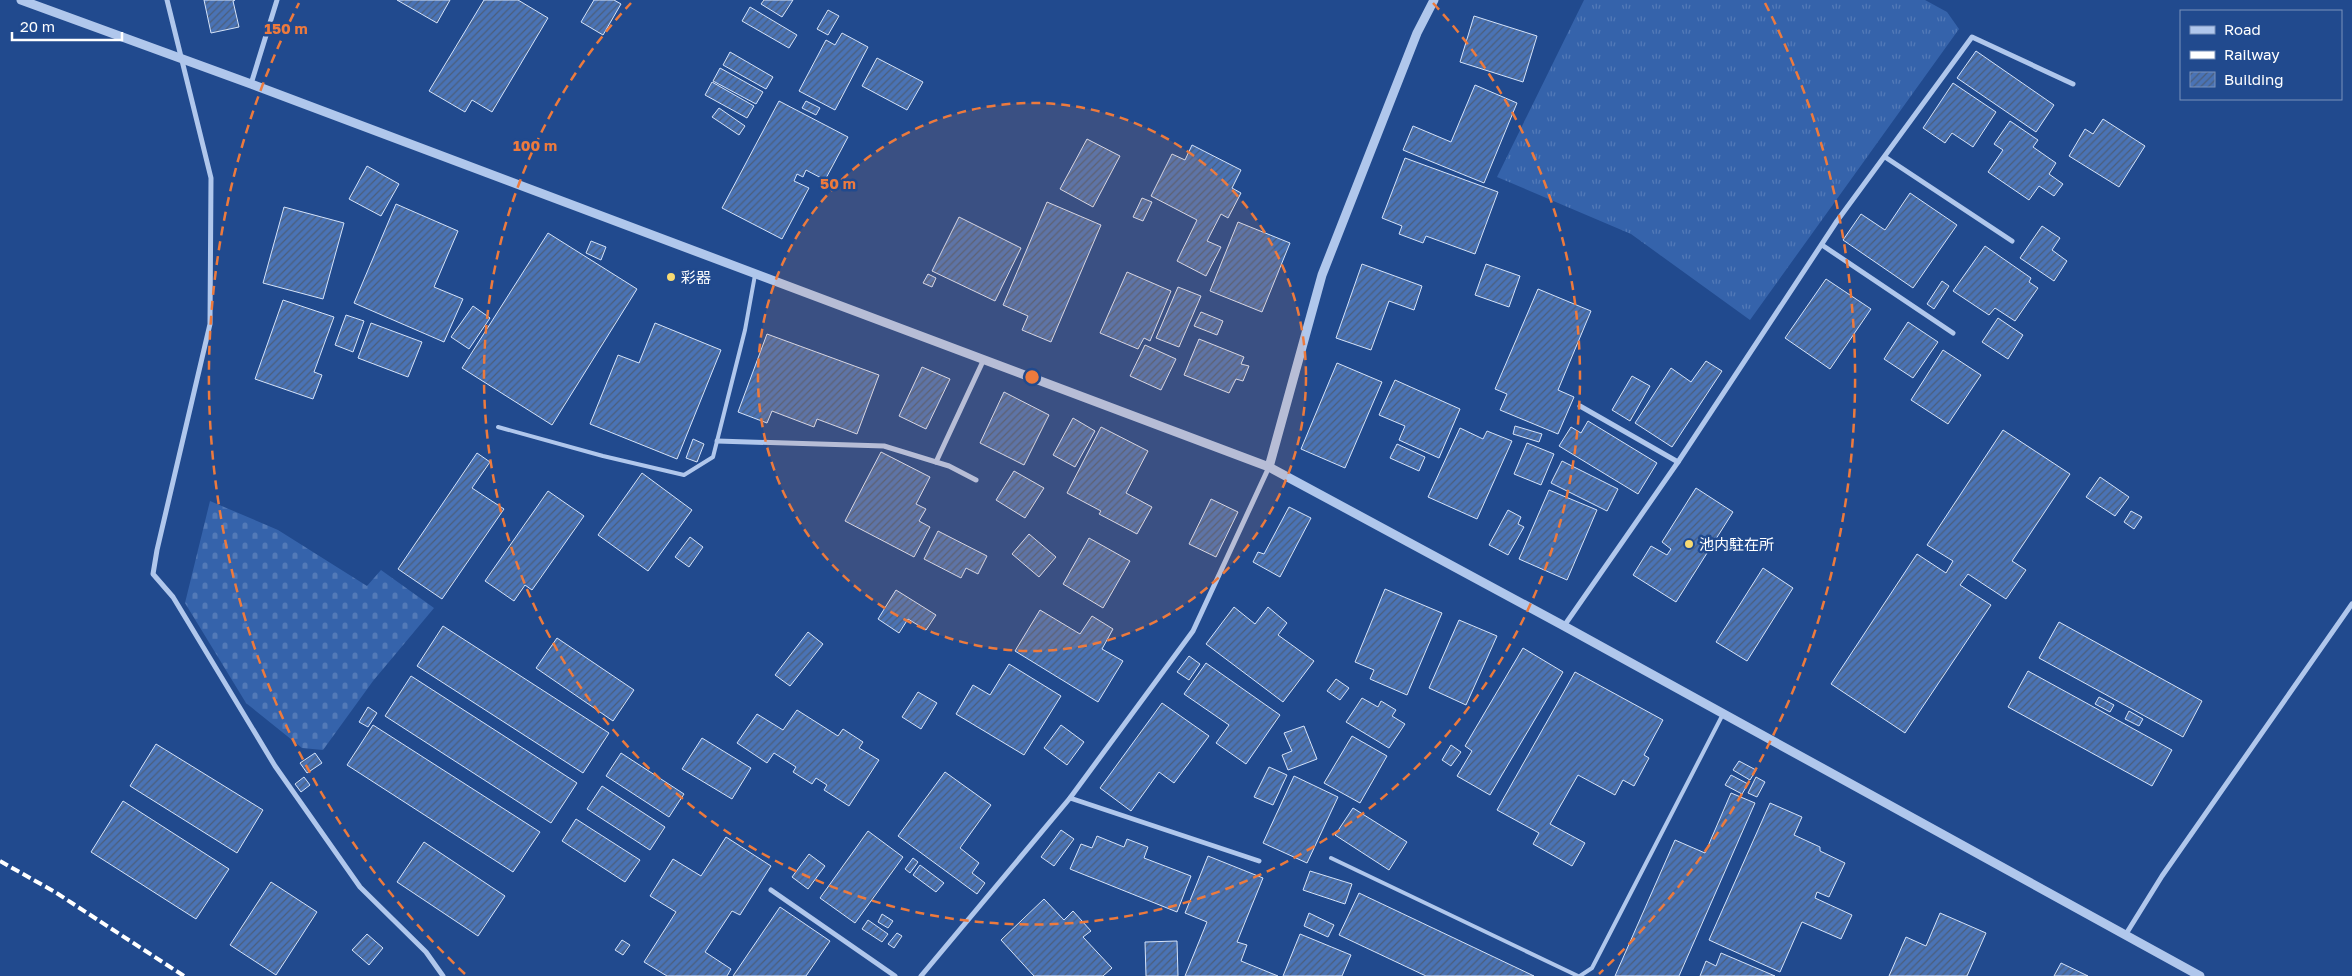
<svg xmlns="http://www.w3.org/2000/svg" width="2352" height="976" font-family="'Golos Text','Noto Sans JP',sans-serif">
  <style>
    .grass { fill: url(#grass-tufts) }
    .cemetery { fill: url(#cemetery-stones) }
    .building { fill: url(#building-hatch); stroke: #d5e3f9 }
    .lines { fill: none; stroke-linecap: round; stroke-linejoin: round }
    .service { stroke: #b0c7ec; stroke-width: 4 }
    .minor { stroke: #b0c7ec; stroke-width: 5 }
    .tertiary { stroke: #b0c7ec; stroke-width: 9 }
    .rail { stroke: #fff; stroke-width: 4; stroke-dasharray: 9 4; stroke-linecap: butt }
    .ring { fill: none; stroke: #ed7a3d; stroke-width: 2.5; stroke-dasharray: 9 6 }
    .poi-dot { fill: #f8da72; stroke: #214a8e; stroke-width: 2 }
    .labels { text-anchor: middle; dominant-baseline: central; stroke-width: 5; stroke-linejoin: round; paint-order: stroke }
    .poi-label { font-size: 15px; fill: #fff; stroke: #214a8e; text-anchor: start }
    .centre { fill: #ed7a3d; stroke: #214a8e; stroke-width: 2.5 }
    .ring-label { font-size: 15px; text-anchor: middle; font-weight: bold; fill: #ed7a3d; stroke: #214a8e; stroke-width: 5; stroke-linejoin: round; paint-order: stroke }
  </style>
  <defs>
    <pattern id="grass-tufts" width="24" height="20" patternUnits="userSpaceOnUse" patternTransform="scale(1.25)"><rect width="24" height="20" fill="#3563ab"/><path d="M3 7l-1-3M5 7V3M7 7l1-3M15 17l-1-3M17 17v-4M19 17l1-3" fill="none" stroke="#537ab8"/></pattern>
    <pattern id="cemetery-stones" width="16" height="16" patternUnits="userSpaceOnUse" patternTransform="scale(1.25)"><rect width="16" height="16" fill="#3563ab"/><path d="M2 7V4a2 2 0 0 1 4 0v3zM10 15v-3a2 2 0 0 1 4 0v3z" fill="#537ab8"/></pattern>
    <pattern id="building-hatch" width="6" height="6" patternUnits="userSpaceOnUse" patternTransform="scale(1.25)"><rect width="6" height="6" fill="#4a73b5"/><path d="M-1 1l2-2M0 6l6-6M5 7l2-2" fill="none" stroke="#4b5e7b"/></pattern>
  </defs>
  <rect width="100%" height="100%" fill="#214a8e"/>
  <polygon class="grass" points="1584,0 1925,0 1947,12 1959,29 1750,320 1631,234 1497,177"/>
  <polygon class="cemetery" points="210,501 278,530 367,586 381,570 434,608 373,681 323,750 302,748 246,703 185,603"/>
  <g class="building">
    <polygon points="204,0 235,0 233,1 239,27 211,33"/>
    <polygon points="397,0 450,0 437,23"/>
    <polygon points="484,0 518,0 548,18 492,112 472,100 465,112 429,91"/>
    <polygon points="594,0 614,0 621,4 603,35 581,22"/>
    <polygon points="764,0 793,0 782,17 761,4"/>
    <polygon points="750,7 797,35 789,48 742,21"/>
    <polygon points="828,10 839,16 828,35 817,29"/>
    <polygon points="1474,16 1537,36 1523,82 1460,62"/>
    <polygon points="842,33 868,47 835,110 799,91 826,40 835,45"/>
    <polygon points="1976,51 2054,105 2036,132 1957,78"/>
    <polygon points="730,52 773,77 766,89 723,65"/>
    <polygon points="877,58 923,82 907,110 862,86"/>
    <polygon points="720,68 763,92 756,104 713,81"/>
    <polygon points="712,82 754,106 747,118 705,95"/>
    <polygon points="1953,83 1996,112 1973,147 1952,133 1945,143 1923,128"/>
    <polygon points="1475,85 1517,103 1484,183 1403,150 1413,126 1451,142"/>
    <polygon points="779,101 848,137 825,180 806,170 803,177 797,174 794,181 809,188 782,239 722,208"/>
    <polygon points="806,101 820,108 816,115 802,108"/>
    <polygon points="719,108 745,126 739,135 712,117"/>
    <polygon points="2103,119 2145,146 2119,187 2069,156 2085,129 2093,134"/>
    <polygon points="2010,121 2038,140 2033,147 2056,163 2049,174 2063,184 2054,196 2039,186 2029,200 1988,172 2003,150 1994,144"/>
    <polygon points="1087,139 1120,156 1093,207 1060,189"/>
    <polygon points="1192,145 1241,170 1232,188 1241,193 1228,218 1221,214 1207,241 1221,247 1206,276 1177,261 1197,220 1151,196 1172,154 1185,160"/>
    <polygon points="1405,158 1498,192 1475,254 1426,236 1423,243 1399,234 1402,226 1382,218"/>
    <polygon points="367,166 399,184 381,216 349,199"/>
    <polygon points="1910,193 1957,225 1913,288 1843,240 1861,214 1885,230"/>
    <polygon points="1142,198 1152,202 1143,221 1133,217"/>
    <polygon points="1047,202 1101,225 1051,342 1022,330 1028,316 1003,305"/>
    <polygon points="396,204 458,231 434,287 463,299 444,342 354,303"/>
    <polygon points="284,207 344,223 323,299 263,283"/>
    <polygon points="959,217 1021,248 995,301 932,271"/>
    <polygon points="1238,222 1290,243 1262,312 1210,291"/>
    <polygon points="2042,226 2060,238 2052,250 2067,261 2054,281 2020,258"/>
    <polygon points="548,233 637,289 552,425 462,368"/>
    <polygon points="591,241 606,247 601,260 586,253"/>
    <polygon points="1985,246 2031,278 2029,282 2038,288 2015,321 1995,308 1989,315 1953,291"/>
    <polygon points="1362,264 1422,286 1414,310 1389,301 1371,350 1336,338"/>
    <polygon points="1486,264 1520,276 1509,307 1475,295"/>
    <polygon points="1127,272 1171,291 1150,341 1144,338 1138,349 1100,333"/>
    <polygon points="928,274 936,278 932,287 923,283"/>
    <polygon points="1826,279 1871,309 1830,369 1785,338"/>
    <polygon points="1942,281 1949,286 1934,309 1927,304"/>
    <polygon points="1178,287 1201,296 1179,347 1156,338"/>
    <polygon points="1538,289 1591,311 1558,390 1574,397 1558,434 1500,410 1507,394 1495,389"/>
    <polygon points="283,300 334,317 314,372 322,375 313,399 255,379"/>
    <polygon points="473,306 490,318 469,349 451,337"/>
    <polygon points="1201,312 1223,321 1217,335 1194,326"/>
    <polygon points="346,315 364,321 353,352 335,345"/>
    <polygon points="1998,318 2023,335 2008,359 1982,342"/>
    <polygon points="1908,322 1938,342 1913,378 1884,359"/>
    <polygon points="371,323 422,342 408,377 358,358"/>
    <polygon points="655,323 721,350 677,459 590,424 618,355 639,363"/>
    <polygon points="767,334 879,375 857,434 817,419 814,427 772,411 767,423 738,412"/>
    <polygon points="1199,339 1244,357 1241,364 1249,366 1243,381 1236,379 1229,393 1184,375"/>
    <polygon points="1145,345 1176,359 1161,390 1130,376"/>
    <polygon points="1943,350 1981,375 1948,424 1911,400"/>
    <polygon points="1706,361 1722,371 1672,447 1635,423 1671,368 1691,382"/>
    <polygon points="1337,363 1382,382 1345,468 1301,449"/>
    <polygon points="922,367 950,379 926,429 899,416"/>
    <polygon points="1632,376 1650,386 1630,421 1612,410"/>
    <polygon points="1395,380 1460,409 1439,458 1399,440 1405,426 1379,415"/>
    <polygon points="1004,392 1049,415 1024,465 980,443"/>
    <polygon points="1073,418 1095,431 1075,467 1053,455"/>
    <polygon points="1588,421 1657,463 1638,494 1559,446 1571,427 1581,433"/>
    <polygon points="1515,426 1542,434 1539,442 1513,434"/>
    <polygon points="1101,427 1148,451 1126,493 1152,507 1137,534 1099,514 1101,511 1067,493"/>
    <polygon points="1460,428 1483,439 1487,431 1512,441 1477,519 1428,497"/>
    <polygon points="2003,430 2070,474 2012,561 2026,570 2006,599 1968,574 1960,585 1991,605 1905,733 1831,684 1917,554 1946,573 1953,561 1927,545"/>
    <polygon points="693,439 704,444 697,462 686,458"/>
    <polygon points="1527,443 1554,454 1541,485 1514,474"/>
    <polygon points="1397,444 1425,457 1419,471 1390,458"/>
    <polygon points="881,452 930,477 916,504 926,509 919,521 930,527 914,557 845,521"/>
    <polygon points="477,453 490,462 472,488 504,509 442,599 398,569"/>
    <polygon points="1562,461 1618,489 1607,511 1551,483"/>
    <polygon points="1014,471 1044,488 1025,518 996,500"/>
    <polygon points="642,473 692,510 648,571 598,535"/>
    <polygon points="2100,477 2129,497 2115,516 2086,497"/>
    <polygon points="1696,488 1733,512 1676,602 1633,575 1651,546 1667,555 1671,549 1662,542"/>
    <polygon points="1549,490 1597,510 1567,580 1519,559"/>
    <polygon points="548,491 584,516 532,590 525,585 514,601 485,581"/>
    <polygon points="1211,499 1238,512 1216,557 1189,544"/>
    <polygon points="1289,507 1311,518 1280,577 1253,562 1258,552 1264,554"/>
    <polygon points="1508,510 1521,517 1518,524 1524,527 1508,555 1489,545"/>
    <polygon points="2131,511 2142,517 2134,529 2124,522"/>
    <polygon points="938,531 987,556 978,574 966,568 961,578 924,559"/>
    <polygon points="1029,534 1056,557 1039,577 1012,554"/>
    <polygon points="690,537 703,547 689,567 675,557"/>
    <polygon points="1089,538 1130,561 1103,608 1063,584"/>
    <polygon points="1763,568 1793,588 1747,661 1716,642"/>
    <polygon points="1385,589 1442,613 1407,695 1370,679 1374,670 1355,662"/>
    <polygon points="896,590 936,615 926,630 908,619 899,633 878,619"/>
    <polygon points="1234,607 1255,624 1268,607 1287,623 1278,635 1314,661 1283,702 1206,644"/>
    <polygon points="1040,610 1080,634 1092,616 1113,629 1102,649 1123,661 1098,702 1015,651"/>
    <polygon points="1459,620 1497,636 1466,705 1429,688"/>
    <polygon points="2059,622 2202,701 2183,737 2039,658"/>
    <polygon points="443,626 609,733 583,773 417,666"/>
    <polygon points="808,632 823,644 790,686 775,675"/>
    <polygon points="557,638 634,690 613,721 536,668"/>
    <polygon points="1523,648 1563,672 1490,795 1457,776 1472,751 1465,746"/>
    <polygon points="1189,656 1200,664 1189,680 1177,672"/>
    <polygon points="1206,663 1280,715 1246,764 1216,743 1229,725 1184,694"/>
    <polygon points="1009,664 1061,696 1024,755 956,714 973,685 990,695"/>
    <polygon points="2028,671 2172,750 2152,786 2008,707"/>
    <polygon points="1575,672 1663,720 1644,755 1649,758 1634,786 1623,780 1615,795 1578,775 1550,824 1585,843 1572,866 1533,844 1539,833 1497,810"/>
    <polygon points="411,676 577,783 551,823 385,716"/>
    <polygon points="1336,679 1349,688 1340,700 1327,691"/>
    <polygon points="918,692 937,703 921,729 902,717"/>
    <polygon points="2099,697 2114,705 2110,712 2095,704"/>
    <polygon points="1362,698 1378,707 1381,701 1396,710 1392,716 1405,724 1389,748 1346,722"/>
    <polygon points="1162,703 1209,736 1174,783 1159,772 1131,811 1100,788"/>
    <polygon points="368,707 377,713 368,727 359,722"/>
    <polygon points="797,710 838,736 843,729 863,742 859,748 879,760 849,806 824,790 827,785 816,778 812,784 793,772 796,767 774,753 767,763 737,743 757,714 783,730"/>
    <polygon points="2129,711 2143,719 2139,726 2125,719"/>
    <polygon points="373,725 540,832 513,872 347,765"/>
    <polygon points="1061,725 1084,742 1067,765 1044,748"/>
    <polygon points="1304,726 1317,759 1288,770 1282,755 1292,751 1284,733"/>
    <polygon points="1352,736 1387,756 1360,803 1324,783"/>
    <polygon points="702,738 751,768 732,799 682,769"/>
    <polygon points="156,744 263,810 237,853 130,786"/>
    <polygon points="1451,745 1461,752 1451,766 1442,760"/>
    <polygon points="315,753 322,763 307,773 300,763"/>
    <polygon points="621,753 684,794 669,817 606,776"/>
    <polygon points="1739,761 1756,770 1750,780 1733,770"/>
    <polygon points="1269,767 1287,775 1273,805 1254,797"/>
    <polygon points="945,772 991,805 960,848 979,863 972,873 985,883 977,894 898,836"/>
    <polygon points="1731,775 1748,784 1742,794 1725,785"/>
    <polygon points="1294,776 1338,797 1307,863 1263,843"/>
    <polygon points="304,777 310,785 301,792 295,784"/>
    <polygon points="1756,777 1765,782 1757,797 1748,793"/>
    <polygon points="602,786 665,827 650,850 587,809"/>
    <polygon points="1731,793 1755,803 1679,976 1615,976 1675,840 1705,853"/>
    <polygon points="123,801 229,869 196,919 91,852"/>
    <polygon points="1770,803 1802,817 1794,835 1820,847 1820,851 1845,863 1829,897 1817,892 1815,898 1852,915 1841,939 1802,922 1780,972 1709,940"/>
    <polygon points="1353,808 1407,842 1389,870 1335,835"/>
    <polygon points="576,819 640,860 625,882 562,841"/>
    <polygon points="1061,830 1074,839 1054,866 1041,857"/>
    <polygon points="868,831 903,857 855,923 820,898"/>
    <polygon points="1097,836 1124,847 1127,839 1148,847 1144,858 1191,876 1177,912 1070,869 1081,844 1092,848"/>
    <polygon points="726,837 771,866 740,915 732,911 705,952 731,969 727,976 667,976 644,962 676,912 650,896 673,859 701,876"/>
    <polygon points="424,842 505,896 478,936 397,882"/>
    <polygon points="809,854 825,866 808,889 792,877"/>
    <polygon points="1208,856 1263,878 1237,942 1247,945 1241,961 1278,976 1185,976 1207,922 1185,913"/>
    <polygon points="913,858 918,862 910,873 905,869"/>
    <polygon points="920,865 944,883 936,892 913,875"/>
    <polygon points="1310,871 1352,884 1345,904 1303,890"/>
    <polygon points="271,882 317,912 276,975 230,945"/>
    <polygon points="1359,893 1534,976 1426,976 1339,935"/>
    <polygon points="1044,899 1064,920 1073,911 1091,931 1083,937 1112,968 1103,976 1034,976 1001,940"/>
    <polygon points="780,907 830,941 806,976 733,976"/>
    <polygon points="1309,913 1334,925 1328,937 1304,926"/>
    <polygon points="1940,913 1986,933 1967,976 1889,976 1906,937 1926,946"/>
    <polygon points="882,914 893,921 888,928 878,922"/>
    <polygon points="868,920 888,934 882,942 862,929"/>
    <polygon points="897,933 902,936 894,948 888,944"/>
    <polygon points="367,934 383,948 369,965 352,950"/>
    <polygon points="1300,934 1351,955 1342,976 1283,976"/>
    <polygon points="622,940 630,945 623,955 615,950"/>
    <polygon points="1177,941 1178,976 1146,976 1145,942"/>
    <polygon points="1721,953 1775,976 1700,976 1706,961 1716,966"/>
    <polygon points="2061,963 2088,976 2054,976"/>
  </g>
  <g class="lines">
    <g class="service">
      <polyline points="498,427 603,456 684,475 713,457 745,330 755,275"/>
      <polyline points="1331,858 1578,976"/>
      <polyline points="1580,976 1592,968 1723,714"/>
    </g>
    <g class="minor">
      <polyline points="167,0 211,178 210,324 157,550 153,574 173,597 275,766 360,887 426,952 443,976"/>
      <polyline points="251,84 277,0"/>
      <polyline points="1885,157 2012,241"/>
      <polyline points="1822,245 1953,333"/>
      <polyline points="1580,406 1678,462"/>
      <polyline points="717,441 884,446 949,466 976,480"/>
      <polyline points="936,462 984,359"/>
      <polyline points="1564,626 1678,462 1837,221 1972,37 2073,84"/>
      <polyline points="1070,798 1259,861"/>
      <polyline points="771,890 895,976"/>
      <polyline points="2126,934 2162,876 2352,604"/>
      <polyline points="921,976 1070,798 1193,631 1269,467"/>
    </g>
    <g class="tertiary">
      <polyline points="21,0 251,84 1269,467 1564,626 2200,976"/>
      <polyline points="1269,467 1322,275 1417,33 1434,0"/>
    </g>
    <polyline class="rail" points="0,861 55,892 184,976"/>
  </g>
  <circle cx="1032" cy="377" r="274" fill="#ed7a3d" fill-opacity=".12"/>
  <g class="ring">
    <circle cx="1032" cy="377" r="274"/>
    <path d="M1433 3A548 548 0 1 1 631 3"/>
    <path d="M465 974A823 823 0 0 1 299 3M1765 3A823 823 0 0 1 1599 974"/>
  </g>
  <g class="poi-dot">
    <circle cx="671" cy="277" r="5"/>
    <circle cx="1689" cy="544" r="5"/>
  </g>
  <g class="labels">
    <g class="poi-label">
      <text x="681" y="277">彩器</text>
      <text x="1699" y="544">池内駐在所</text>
    </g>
  </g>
  <circle cx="1032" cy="377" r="8" class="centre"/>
  <g class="ring-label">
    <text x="286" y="34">150 m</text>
    <text x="535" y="151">100 m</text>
    <text x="838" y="189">50 m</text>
  </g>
  <rect x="2180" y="10" width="162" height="90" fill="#214a8e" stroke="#7a92bb"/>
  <rect x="2190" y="26" width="25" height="8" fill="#b0c7ec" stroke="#7a92bb"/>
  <text x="2224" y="35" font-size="15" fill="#ffffff">Road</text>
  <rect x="2190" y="51" width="25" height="8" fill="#ffffff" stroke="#7a92bb"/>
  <text x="2224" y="60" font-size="15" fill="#ffffff">Railway</text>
  <rect x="2190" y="72" width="25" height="15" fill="url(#building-hatch)" stroke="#7a92bb"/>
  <text x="2224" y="85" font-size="15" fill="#ffffff">Building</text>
  <path d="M12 32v8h110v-8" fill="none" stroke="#ffffff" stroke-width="2.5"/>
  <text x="20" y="32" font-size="15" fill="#ffffff" stroke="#214a8e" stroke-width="4" paint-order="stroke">20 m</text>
</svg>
